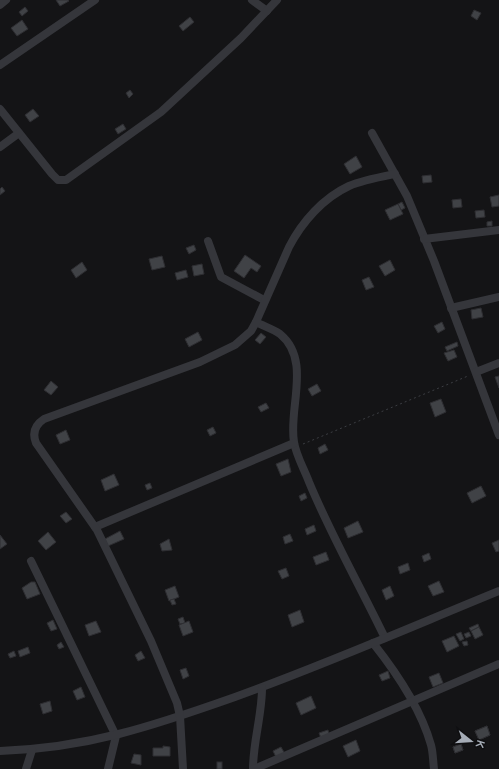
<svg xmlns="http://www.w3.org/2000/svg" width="499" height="769" font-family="'Varela Round',sans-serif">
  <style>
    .building { fill: #404246; stroke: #2e2e32 }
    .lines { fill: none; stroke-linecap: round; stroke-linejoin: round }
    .path { stroke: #3b3d42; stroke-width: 1; stroke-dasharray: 2 3; stroke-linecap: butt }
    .street { stroke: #35363b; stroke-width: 8 }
  </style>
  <rect width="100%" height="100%" fill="#141416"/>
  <g class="building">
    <polygon points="56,0 68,0 69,1 60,6"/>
    <polygon points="25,7 28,11 22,16 19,12"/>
    <polygon points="474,10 481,13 477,20 471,16"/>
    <polygon points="190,17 194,22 183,31 179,26"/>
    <polygon points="22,20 28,29 17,36 11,28"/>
    <polygon points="130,90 133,94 129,98 126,93"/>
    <polygon points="33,109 39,116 30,122 25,115"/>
    <polygon points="123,124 126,129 118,134 115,129"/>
    <polygon points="356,156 362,167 350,174 344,164"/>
    <polygon points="431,175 432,182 423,183 422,176"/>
    <polygon points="2,187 5,191 0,195 0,189"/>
    <polygon points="499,195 499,206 492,207 490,197"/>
    <polygon points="461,199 462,207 453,208 452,200"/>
    <polygon points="402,202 405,208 401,210 398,204"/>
    <polygon points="398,204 403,214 390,220 385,210"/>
    <polygon points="484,210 485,217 476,218 475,211"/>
    <polygon points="492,221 492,226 487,226 487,222"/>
    <polygon points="194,245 196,250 189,254 186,248"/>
    <polygon points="245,255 261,266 257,272 251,268 244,278 234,271"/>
    <polygon points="162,256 165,267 152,270 149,259"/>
    <polygon points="390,260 395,270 385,276 379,266"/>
    <polygon points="82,262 87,270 76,278 71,270"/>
    <polygon points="202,264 204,274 194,276 192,266"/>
    <polygon points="186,270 188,277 177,280 175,273"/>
    <polygon points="369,277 374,287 366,290 362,280"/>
    <polygon points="481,308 483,317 472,319 471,310"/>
    <polygon points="442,322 445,329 438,333 434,326"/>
    <polygon points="198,332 202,340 189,347 185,339"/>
    <polygon points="261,333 266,337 260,344 255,340"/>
    <polygon points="457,342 458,346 447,351 445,347"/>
    <polygon points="454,350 457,357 448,361 444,353"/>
    <polygon points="499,376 499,388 495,377"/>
    <polygon points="51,381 58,387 51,395 44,390"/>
    <polygon points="317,384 321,391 312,396 308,389"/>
    <polygon points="441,399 446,412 435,417 430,403"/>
    <polygon points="266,403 269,408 261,412 258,407"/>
    <polygon points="213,427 216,433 210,436 207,430"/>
    <polygon points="66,430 70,440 60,444 56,435"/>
    <polygon points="325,444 328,450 320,454 318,448"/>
    <polygon points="288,459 291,472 281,476 276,464"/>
    <polygon points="114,474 119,485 105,491 101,480"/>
    <polygon points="150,483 152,488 147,490 145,485"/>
    <polygon points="481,486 486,496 472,503 467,493"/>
    <polygon points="305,493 307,498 301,501 299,496"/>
    <polygon points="66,512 72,519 66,523 60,516"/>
    <polygon points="358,521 363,532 348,538 344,528"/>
    <polygon points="314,525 316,531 307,535 305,529"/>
    <polygon points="120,531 124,539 108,546 105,539"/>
    <polygon points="48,532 56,542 46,550 38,541"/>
    <polygon points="290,534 293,541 285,544 283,537"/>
    <polygon points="0,535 7,544 0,549"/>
    <polygon points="169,539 172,550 162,551 160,544"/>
    <polygon points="499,540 499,551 496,552 492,543"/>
    <polygon points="326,552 329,560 316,565 313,557"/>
    <polygon points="429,553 431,559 424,562 422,556"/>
    <polygon points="408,563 410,570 400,574 398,567"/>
    <polygon points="286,568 289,576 282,579 278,571"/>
    <polygon points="439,581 444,592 433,596 428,586"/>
    <polygon points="31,582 35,582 40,594 27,599 22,588"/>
    <polygon points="175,586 179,597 169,601 165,590"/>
    <polygon points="390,586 394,596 386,600 382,590"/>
    <polygon points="174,599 176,604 172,605 170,600"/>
    <polygon points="300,610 304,622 292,627 288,615"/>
    <polygon points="183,617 185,623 180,624 178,619"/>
    <polygon points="53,620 57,629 51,631 47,623"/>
    <polygon points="96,621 101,632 89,636 85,625"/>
    <polygon points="189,621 193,632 183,636 179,625"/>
    <polygon points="478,624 479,627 471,631 469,628"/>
    <polygon points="479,627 483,635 475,639 471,631"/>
    <polygon points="461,632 464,639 460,641 456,634"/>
    <polygon points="469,632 471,636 466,638 464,634"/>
    <polygon points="454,636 459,646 447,652 442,641"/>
    <polygon points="467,641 468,645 464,646 462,642"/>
    <polygon points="61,642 64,647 59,649 57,645"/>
    <polygon points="28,647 30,653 20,657 18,651"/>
    <polygon points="14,651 16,656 10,658 8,654"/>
    <polygon points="141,651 145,658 138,661 135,655"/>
    <polygon points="186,668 189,676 183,679 180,670"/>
    <polygon points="388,671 390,678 382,681 379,675"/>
    <polygon points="439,673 443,683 433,687 429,677"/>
    <polygon points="81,687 85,697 77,700 73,691"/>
    <polygon points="311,696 316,708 301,715 296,703"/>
    <polygon points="50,701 52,711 43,714 40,704"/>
    <polygon points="487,726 490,735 479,740 475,731"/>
    <polygon points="487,726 490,735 479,740 475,731"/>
    <polygon points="328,730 329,735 321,738 319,733"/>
    <polygon points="356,740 360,751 348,757 343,746"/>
    <polygon points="461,744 463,750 455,753 453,747"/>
    <polygon points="461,744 463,750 455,753 453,747"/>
    <polygon points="163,746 170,747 170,756 153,756 153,748 163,748"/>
    <polygon points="281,747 285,754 277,759 273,751"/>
    <polygon points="134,754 141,755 141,765 131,763"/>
    <rect x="217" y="762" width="5" height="7"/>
  </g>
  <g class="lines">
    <polyline class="path" points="303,444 468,376"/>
    <g class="street">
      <polyline points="252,0 267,11"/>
      <polyline points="0,5 6,0"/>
      <polyline points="0,65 95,0"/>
      <polyline points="0,109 52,174 58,180 66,180 161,112 241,38 277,0"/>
      <polyline points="372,133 407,196 434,261 499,435"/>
      <polyline points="0,147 19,133"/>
      <polyline points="424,239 499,230"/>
      <polyline points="208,241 221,277 264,300"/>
      <polyline points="451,308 499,297"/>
      <path d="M256 322C263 326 273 329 280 334 312 360 288 409 294 442 296 455 304 469 309 482 331 535 360 586 385 638"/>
      <polyline points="476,372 499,363"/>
      <polyline points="95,527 294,443"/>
      <polyline points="31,561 116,736 108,769"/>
      <path d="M373 643C396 672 421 709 431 745 433 752 433 761 434 769"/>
      <path d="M0 751C88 748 153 726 235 697 324 665 411 627 499 591"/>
      <polyline points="26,769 32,750"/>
      <path d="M183 769 180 716 177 703 151 641 97 530 36 443C32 433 35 425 44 419L200 362 235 345 251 331 256 322 289 247C302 222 323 198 349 186 363 180 380 177 395 174"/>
      <path d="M253 769C253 742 262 715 262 688"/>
      <polyline points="254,769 499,664"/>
    </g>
  </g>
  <g transform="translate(471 741) rotate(107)" stroke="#0f0f11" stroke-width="3" paint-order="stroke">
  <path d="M0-3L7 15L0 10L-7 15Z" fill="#a5acb6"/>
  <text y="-6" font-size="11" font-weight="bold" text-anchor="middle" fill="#a5acb6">K</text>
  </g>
</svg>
